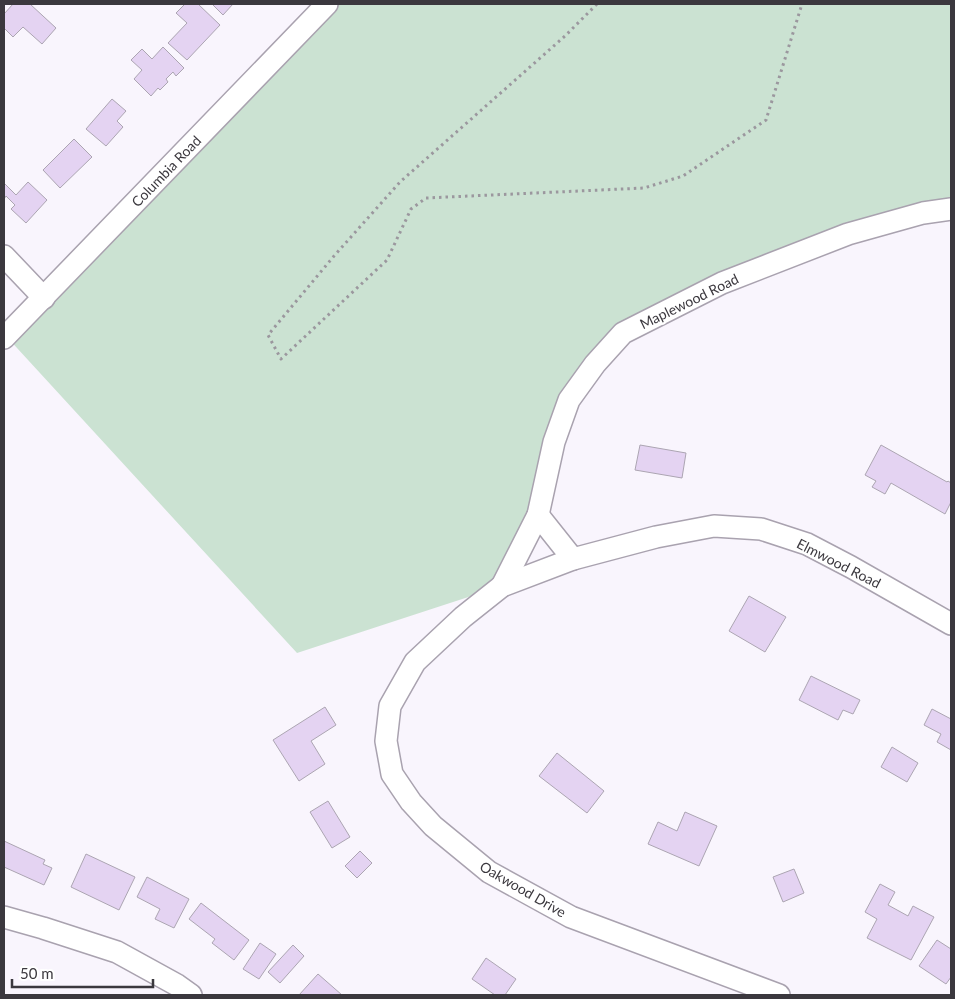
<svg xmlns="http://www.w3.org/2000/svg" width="955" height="999" font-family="Lato,sans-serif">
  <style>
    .green { fill: #cbe2d2 }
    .building { fill: #e4d3f2; stroke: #aca5b2 }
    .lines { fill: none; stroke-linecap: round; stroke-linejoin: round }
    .minor-casing { stroke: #a9a2af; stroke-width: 24 }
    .path { stroke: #9b979e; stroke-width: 3; stroke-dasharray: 2.5 4; stroke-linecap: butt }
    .minor { stroke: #fff; stroke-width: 21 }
    .labels { text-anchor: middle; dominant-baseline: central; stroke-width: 4.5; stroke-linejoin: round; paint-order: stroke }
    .street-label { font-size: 14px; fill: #3b383e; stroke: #fff }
  </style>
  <rect width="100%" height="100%" fill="#f9f5fd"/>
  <polygon class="green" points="327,4 951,4 951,209 923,213 623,333 595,364 502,586 297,653 6,336"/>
  <g class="building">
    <polygon points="13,4 30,4 56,28 42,44 23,27 13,37 4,28 4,14"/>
    <polygon points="185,4 198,4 220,25 187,60 168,43 187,23 176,13"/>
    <polygon points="212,4 233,4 223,15"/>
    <polygon points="163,47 184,68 176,76 173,72 166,79 168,82 160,90 158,88 151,96 134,79 142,70 131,60 142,49 152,59"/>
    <polygon points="112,99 126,111 117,121 123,127 106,146 86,129"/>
    <polygon points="74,139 92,157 60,188 43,170"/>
    <polygon points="28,182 47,200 26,223 11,209 15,205 6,196 4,199 4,183 16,195"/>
    <polygon points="640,445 686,453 682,478 635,470"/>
    <polygon points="881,445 947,482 948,481 951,483 951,502 945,514 891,483 885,494 872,487 876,481 865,475"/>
    <polygon points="749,596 786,617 765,652 729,631"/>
    <polygon points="811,676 860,700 853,714 843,710 838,720 799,700"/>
    <polygon points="325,707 336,725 311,741 325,764 299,781 273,740"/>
    <polygon points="932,709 951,719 951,750 937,742 941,734 924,725"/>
    <polygon points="892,747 918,763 907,782 881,767"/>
    <polygon points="557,753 604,791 587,813 539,776"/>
    <polygon points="328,801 350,837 332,848 310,812"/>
    <polygon points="685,812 717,826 699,866 648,844 658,822 677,831"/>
    <polygon points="4,841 45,860 43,864 52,868 44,885 4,867"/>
    <polygon points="360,851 372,863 357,878 345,866"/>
    <polygon points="86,854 135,877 119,910 71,887"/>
    <polygon points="794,869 804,893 783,902 773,877"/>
    <polygon points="147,877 189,899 174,928 155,919 160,909 137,897"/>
    <polygon points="880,884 895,892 888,905 908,916 913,906 934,917 911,960 867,938 877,919 865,912"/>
    <polygon points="201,903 249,940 234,960 212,943 215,939 189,919"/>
    <polygon points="937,940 951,949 951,977 946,984 919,966"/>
    <polygon points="260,943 276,954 259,979 243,969"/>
    <polygon points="293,945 304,956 280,983 268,972"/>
    <polygon points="486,958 516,979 505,995 495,995 472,979"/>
    <polygon points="318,974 342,995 299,995"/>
  </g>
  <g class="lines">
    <g class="minor-casing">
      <g id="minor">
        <polyline points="4,256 44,298"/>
        <polyline points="4,338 327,4"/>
        <polyline points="538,515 573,559"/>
        <polyline points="502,586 538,515 554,442 569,400 595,364 623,333 722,283 848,234 923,213 951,209"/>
        <polyline points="4,917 43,928 117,952 177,985 191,995"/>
        <polyline points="779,995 571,917 489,872 433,826 411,802 392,774 386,741 390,706 415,662 463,617 502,586 573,559 656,537 714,526 761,529 807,544 851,567 951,624"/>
      </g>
    </g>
    <polyline class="path" points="597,4 565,36 400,182 334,256 268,335 281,359 387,260 411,209 426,198 644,188 683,176 766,120 802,4"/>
    <use href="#minor" class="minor"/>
  </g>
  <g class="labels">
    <g class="street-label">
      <text transform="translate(166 171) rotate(-46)">Columbia Road</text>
      <text transform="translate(689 301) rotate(-26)">Maplewood Road</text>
      <text transform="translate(839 563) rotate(27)">Elmwood Road</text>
      <text transform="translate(523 889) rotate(30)">Oakwood Drive</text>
    </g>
  </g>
  <rect width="955" height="999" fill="none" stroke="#3b383e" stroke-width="10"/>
  <path d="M12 979v8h141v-8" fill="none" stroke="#3b383e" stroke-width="2.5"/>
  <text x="20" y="979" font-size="15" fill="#3b383e" stroke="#ffffff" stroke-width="4" paint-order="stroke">50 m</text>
</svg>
